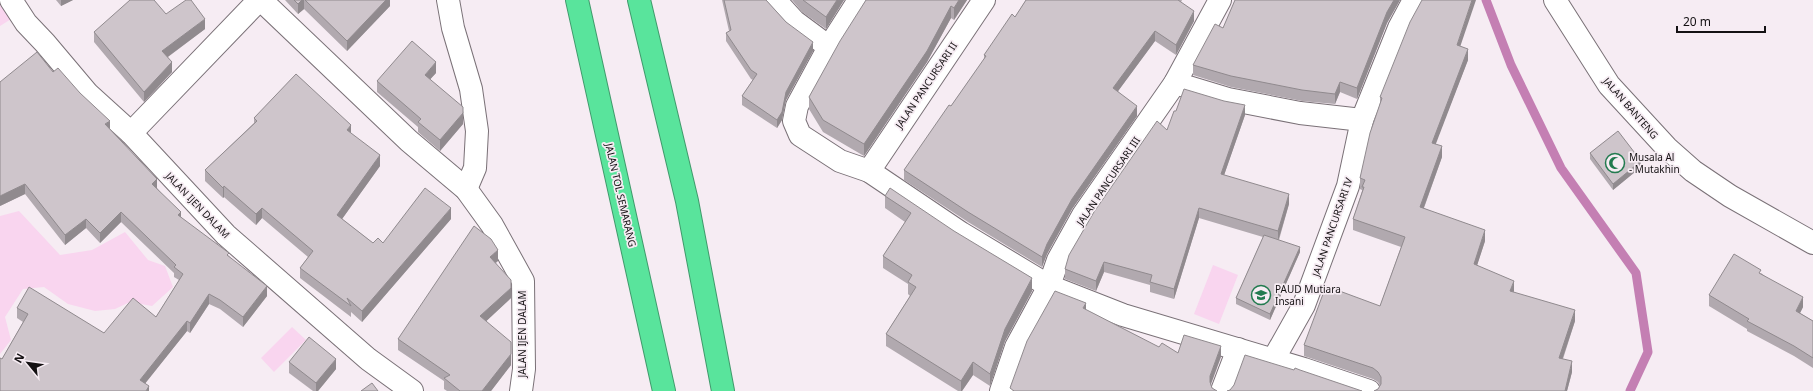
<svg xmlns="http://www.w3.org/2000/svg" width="1813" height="391" font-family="'Noto Sans',sans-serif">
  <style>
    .green { fill: #f9d5ef }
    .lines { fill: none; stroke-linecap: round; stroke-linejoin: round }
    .stream { stroke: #c47fb3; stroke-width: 9 }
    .minor-casing { stroke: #7a7177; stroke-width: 24 }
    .motorway-casing { stroke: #419a6c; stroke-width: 24 }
    .minor { stroke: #fff; stroke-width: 22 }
    .motorway { stroke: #59e49c; stroke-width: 22 }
    .wall { fill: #b1a9af }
    .shaded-wall { fill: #908a8e }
    .building { fill: #cec5cb; stroke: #908a8e }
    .labels { text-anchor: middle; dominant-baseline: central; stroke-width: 3.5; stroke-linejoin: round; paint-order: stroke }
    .street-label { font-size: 10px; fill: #141113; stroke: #f6ecf3 }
    .poi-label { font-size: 10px; fill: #141113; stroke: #f6ecf3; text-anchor: start }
  </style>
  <rect width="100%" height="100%" fill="#f6ecf3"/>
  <g class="green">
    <polygon points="0,0 6,0 16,16 0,26"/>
    <polygon points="19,211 60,255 92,250 125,232 148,260 165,266 173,287 152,306 130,302 115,309 95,311 68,304 44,287 23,289 5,317 11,340 0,354 0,216"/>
    <polygon points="1213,265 1238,275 1219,324 1194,314"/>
    <polygon points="292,327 306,340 274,372 261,358"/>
  </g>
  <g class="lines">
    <polyline class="stream" points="1486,0 1511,65 1561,168 1636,273 1648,352 1630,391"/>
    <g class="minor-casing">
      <g id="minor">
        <polyline points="11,0 26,23 45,43 88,94 131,133 226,235 368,359 412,391"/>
        <polyline points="261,0 409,141 466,189 492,225 523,281 524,369 521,391"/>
        <polyline points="448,0 453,28 471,89 477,131 475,168 466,189"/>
        <polyline points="775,0 794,21 829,47"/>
        <polyline points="859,0 829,47 797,106 794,121 800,135 840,161 869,171 961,233 1049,286 1123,315 1304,369 1369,391"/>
        <polyline points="1555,0 1609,85 1667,148 1693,171 1730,196 1813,243"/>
        <polyline points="1175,83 1228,99 1300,113 1362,120"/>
        <polyline points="131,133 259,0"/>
        <polyline points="869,171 984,0"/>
        <polyline points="1273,360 1304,305 1348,186 1362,120 1399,28 1414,0"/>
        <polyline points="1001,391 1016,347 1049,286 1058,260 1083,215 1175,83 1220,0"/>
        <polyline points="1222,391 1238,349"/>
      </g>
    </g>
    <g class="motorway-casing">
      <g id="motorway">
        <polyline points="577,0 664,391"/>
        <polyline points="639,0 687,201 723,391"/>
      </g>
    </g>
    <use href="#minor" class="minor"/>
    <use href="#motorway" class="motorway"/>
  </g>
  <g class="wall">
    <polygon points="56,0 73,0 61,6"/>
    <polygon points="285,0 390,0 390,6 347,51 304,9 298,14"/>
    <polygon points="722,0 766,0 813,51 786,100 782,120 777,128 742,105 742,96 753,80 751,79 726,41 726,33 729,31"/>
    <polygon points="792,0 844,0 826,29 802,12"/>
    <polygon points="866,0 967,0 954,20 951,18 927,62 864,156 823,132 809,109 809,97"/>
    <polygon points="1026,0 1182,0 1181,2 1194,21 1176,55 1155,41 1118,91 1137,116 1072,209 1047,254 1042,267 968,222 904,180 904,170 951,106 984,60 984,55 1015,17"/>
    <polygon points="1235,0 1400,0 1387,23 1357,99 1340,92 1335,104 1302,101 1231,87 1193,75 1193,65 1223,28"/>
    <polygon points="166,14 205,29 168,57 172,72 144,102 94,42 94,32"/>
    <polygon points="1460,46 1468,60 1435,144 1442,157 1424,208 1485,241 1477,265 1514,292 1575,321 1563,359 1572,372 1567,391 1374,391 1378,389 1380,386 1378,382 1373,379 1304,356 1304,345 1380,306 1401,247 1353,230 1353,219 1362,191 1362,190 1360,189 1360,178 1380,103 1380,97"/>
    <polygon points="53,72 110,129 181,218 229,256 267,296 243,327 220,309 209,304 190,333 187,331 145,383 149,391 2,359 23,322 17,318 17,308 104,333 156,317 179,280 174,277 174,273 121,222 100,243 86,228 65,245 25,194 0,206"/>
    <polygon points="436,73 430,79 463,124 440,151 418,132 418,127 377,92 377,81"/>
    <polygon points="1245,115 1224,175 1289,204 1279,240 1300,252 1270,320 1236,304 1236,298 1263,237 1199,218 1174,299 1150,292 1150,285 1104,272 1096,291 1065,279 1065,269 1167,130"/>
    <polygon points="254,118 351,133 380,166 342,219 373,243 383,243 451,219 362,322 351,312 351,317 300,278 300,268 308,257 262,218 256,225 224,197 223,198 205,181 205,170 254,123"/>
    <polygon points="1590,153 1641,167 1613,190 1590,159"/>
    <polygon points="885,196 1032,291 1005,341 990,386 973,375 962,391 958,391 886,346 886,334 910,296 908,294 908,284 883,268 883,256 905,222 885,208"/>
    <polygon points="498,261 496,263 511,298 486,321 511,365 491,391 447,391 444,389 444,381 398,350 398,339"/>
    <polygon points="1761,273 1803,307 1800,313 1813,321 1813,368 1794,356 1747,331 1747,329 1709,306 1709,295"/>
    <polygon points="289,362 336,369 318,391 313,391 289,373"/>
  </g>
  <g class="shaded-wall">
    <polygon points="61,0 73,0 61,6"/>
    <polygon points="302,0 304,0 304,9 298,14 298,4"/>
    <polygon points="386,0 390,0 390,6 347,51 347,41"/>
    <polygon points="837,0 844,0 826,29 826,17"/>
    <polygon points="959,0 967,0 954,20 954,8"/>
    <polygon points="1394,0 1400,0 1387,23 1357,99 1357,88 1387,12"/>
    <polygon points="1472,0 1476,0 1457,56 1457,45"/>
    <polygon points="951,6 951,18 927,62 864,156 864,144"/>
    <polygon points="1194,11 1194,21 1176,55 1176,45"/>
    <polygon points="205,19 205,29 162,61 162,51"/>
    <polygon points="1155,31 1155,41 1113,98 1113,88"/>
    <polygon points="813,42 813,51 786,100 782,120 777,128 777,120 786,92"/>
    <polygon points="1468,49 1468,60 1432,154 1432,143"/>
    <polygon points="172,62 172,72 144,102 144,92"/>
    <polygon points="436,62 436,73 425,85 425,75"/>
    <polygon points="1340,82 1340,92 1335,104 1335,94"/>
    <polygon points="1245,105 1245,115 1221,184 1221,174"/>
    <polygon points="1137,106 1137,116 1072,209 1047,254 1042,267 1042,257 1047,244 1072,199"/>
    <polygon points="463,113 463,124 440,151 440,140"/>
    <polygon points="110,121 110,130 105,124"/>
    <polygon points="351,125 351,135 347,130"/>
    <polygon points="1442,146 1442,157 1420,218 1420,207"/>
    <polygon points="380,155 380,166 337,226 337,215"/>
    <polygon points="1641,161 1641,167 1613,190 1613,184"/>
    <polygon points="157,179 157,189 152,184"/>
    <polygon points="25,184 25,194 0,206 0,196"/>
    <polygon points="224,186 224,197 223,198 223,188"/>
    <polygon points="1289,194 1289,204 1278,241 1278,231"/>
    <polygon points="262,208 262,218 256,225 256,214"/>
    <polygon points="451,208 451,219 362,322 362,311"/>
    <polygon points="1199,208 1199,218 1174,299 1174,289"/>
    <polygon points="121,212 121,222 100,243 100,233"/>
    <polygon points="181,212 181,222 178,215"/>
    <polygon points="86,219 86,228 65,245 65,235"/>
    <polygon points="1485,230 1485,241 1474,275 1474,264"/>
    <polygon points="1300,247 1300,252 1270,320 1270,314"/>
    <polygon points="498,250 498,261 490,267 490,257"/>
    <polygon points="1104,262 1104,272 1096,291 1096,281"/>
    <polygon points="1032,278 1032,291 1005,341 990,386 990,374 1005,329"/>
    <polygon points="1514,281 1514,291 1510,302 1510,291"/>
    <polygon points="267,286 267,296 243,327 243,317"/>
    <polygon points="511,288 511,298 480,327 480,316"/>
    <polygon points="209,294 209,304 190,333 190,323"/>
    <polygon points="1803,297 1803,307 1796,321 1796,311"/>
    <polygon points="1086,303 1086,314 1083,308"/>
    <polygon points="1575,310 1575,321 1559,369 1559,358"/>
    <polygon points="187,321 187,331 140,390 140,380"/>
    <polygon points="1221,346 1221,357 1210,387 1210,376"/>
    <polygon points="511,354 511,365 491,391 482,391"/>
    <polygon points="336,359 336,369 318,391 316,391 316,383"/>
    <polygon points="1572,361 1572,372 1567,391 1565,391"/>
    <polygon points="973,362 973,375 962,391 961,391 961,381"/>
    <polygon points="149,386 149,391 146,391"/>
  </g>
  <g class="building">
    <polygon points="130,0 154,0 166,14 186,0 191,0 205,19 162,51 172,62 144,92 94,32"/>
    <polygon points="294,0 302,0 298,4"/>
    <polygon points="305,0 386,0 347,41"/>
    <polygon points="724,0 766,0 786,22 813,42 786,92 782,112 777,120 742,96 757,74 751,70 726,33 731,30"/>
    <polygon points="803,0 837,0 826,17"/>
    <polygon points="866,0 959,0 954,8 951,6 927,51 864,144 823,120 809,97 840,41"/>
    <polygon points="1026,0 1178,0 1194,11 1176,45 1155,31 1113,88 1137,106 1072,199 1047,244 1042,257 968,212 904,170 949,105 951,106 986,56 984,55 1012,14 1015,17"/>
    <polygon points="1235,0 1394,0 1387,12 1357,88 1340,82 1335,94 1302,90 1231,76 1193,65 1215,24 1223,28"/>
    <polygon points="1422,0 1472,0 1457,45 1468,49 1432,143 1442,146 1420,207 1485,230 1474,264 1514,281 1510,291 1575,310 1559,358 1572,361 1565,391 1374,391 1378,389 1381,384 1381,377 1378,372 1373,368 1304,345 1326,286 1380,306 1405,237 1353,219 1364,187 1362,187 1365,180 1360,178 1370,133 1382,98 1380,97 1410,22"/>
    <polygon points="412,41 436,62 425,75 463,107 463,113 440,140 418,122 421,119 377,81"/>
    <polygon points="37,52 53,72 58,68 80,93 110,121 105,124 157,179 152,184 181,212 178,215 229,253 227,255 267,286 243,317 220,300 209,294 190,323 187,321 140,380 149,386 146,391 0,391 0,358 2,359 28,314 17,308 29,287 104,333 133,298 156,317 183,274 174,267 176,265 121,212 100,233 86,219 65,235 25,184 0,196 0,82"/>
    <polygon points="296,74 351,125 347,130 380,155 337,215 373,243 378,238 383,243 425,188 451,208 362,311 347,298 351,306 300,268 313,251 262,208 256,214 224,186 223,188 205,170 257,121 254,118"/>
    <polygon points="1184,89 1224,101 1245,105 1221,174 1289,194 1278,231 1199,208 1174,289 1150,282 1152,275 1104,262 1096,281 1065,269 1069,255 1094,212 1157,121 1167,130 1174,111 1176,111"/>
    <polygon points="1618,131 1641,161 1613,184 1590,153"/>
    <polygon points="890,188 954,231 1032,278 1005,329 990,374 973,362 961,381 886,334 916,287 908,282 912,275 883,256 911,213 885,196"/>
    <polygon points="474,226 491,239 498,250 490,257 511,280 511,288 480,316 511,342 511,354 482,391 460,391 444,378 450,375 398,339"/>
    <polygon points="1264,235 1300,247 1270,314 1236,298"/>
    <polygon points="1734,254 1761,270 1759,273 1803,297 1796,311 1813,321 1813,358 1794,346 1747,321 1749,319 1709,295"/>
    <polygon points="1055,291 1086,303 1083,308 1159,347 1162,343 1178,353 1184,335 1221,346 1210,376 1210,382 1212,388 1217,391 1014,391 1010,388 1027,341"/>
    <polygon points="309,337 336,359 316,383 289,362"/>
    <polygon points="1245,355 1294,370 1295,368 1300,370 1362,391 1227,391 1230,390 1234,385"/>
    <polygon points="372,383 378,391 361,391"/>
  </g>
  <defs>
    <g id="mosque-ring" transform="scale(1)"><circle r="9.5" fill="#f6ecf3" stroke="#227b4f" stroke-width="1.5"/><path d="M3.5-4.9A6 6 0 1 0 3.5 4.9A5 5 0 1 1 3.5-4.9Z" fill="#227b4f"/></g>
    <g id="school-ring" transform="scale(1)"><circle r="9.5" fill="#f6ecf3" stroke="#227b4f" stroke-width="1.5"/><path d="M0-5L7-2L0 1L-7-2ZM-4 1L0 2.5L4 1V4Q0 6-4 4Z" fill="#227b4f"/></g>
  </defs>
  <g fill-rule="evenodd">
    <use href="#mosque-ring" x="1615" y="163"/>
    <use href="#school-ring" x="1261" y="295"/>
  </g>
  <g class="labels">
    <g class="street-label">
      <text transform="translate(926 85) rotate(-56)">JALAN PANCURSARI II</text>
      <text transform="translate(1631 108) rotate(49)">JALAN BANTENG</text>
      <text transform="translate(1108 181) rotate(-56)">JALAN PANCURSARI III</text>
      <text transform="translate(621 195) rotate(77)">JALAN TOL SEMARANG</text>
      <text transform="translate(198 205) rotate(46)">JALAN IJEN DALAM</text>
      <text transform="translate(1332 227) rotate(-71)">JALAN PANCURSARI IV</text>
      <text transform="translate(522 334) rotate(-90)">JALAN IJEN DALAM</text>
    </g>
    <g class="poi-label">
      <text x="1629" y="157">Musala Al<tspan x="1629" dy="12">- Mutakhin</tspan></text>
      <text x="1275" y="289">PAUD Mutiara<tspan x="1275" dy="12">Insani</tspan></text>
    </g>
  </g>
  <g transform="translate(28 363) rotate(299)" stroke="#f6ecf3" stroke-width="3" paint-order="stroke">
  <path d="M0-3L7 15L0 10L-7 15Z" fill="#141113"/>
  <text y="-6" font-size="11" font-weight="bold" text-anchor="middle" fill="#141113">N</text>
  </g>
  <path d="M1677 26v6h88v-6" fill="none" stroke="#141113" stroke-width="2"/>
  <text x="1683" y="26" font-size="12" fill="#141113" stroke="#f6ecf3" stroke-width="3" paint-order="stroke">20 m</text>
</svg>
